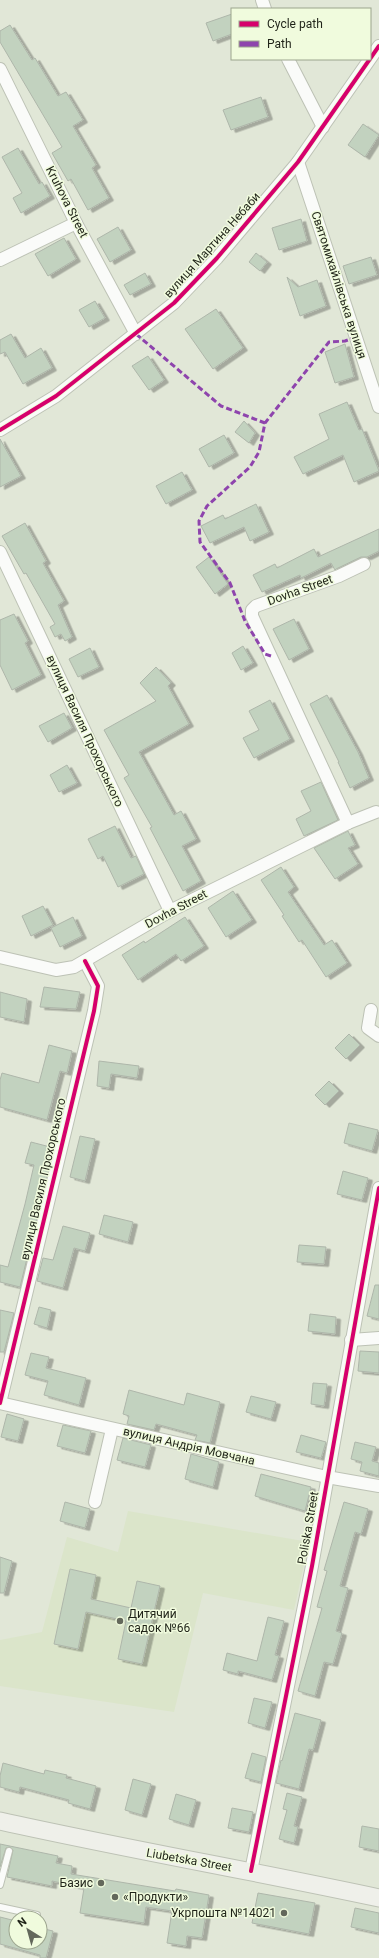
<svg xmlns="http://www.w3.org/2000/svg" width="379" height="1958" font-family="Roboto,sans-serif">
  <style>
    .built { fill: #dbe5ca }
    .building { fill: #c2d2bf; stroke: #aeb6aa; filter: url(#shadow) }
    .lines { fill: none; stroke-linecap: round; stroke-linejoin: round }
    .lane-casing { stroke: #bdc2b5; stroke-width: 8 }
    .street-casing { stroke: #bdc2b5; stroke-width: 14 }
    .secondary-casing { stroke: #bdc2b5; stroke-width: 19 }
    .lane { stroke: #fafbf9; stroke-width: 6 }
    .street { stroke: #fafbf9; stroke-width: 12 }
    .secondary { stroke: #eff0ea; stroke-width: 17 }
    .quiet { stroke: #8e44ad; stroke-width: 3; stroke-dasharray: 6 3; stroke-linecap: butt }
    .cycleway-casing { stroke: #f0fbdd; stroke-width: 6 }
    .cycleway { stroke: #d6006c; stroke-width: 4 }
    .poi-dot { fill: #63685b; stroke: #f0fbdd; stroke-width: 1.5 }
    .labels { text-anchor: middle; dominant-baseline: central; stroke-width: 3; stroke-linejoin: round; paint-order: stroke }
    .street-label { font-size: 12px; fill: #1f2318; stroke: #f0fbdd }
    .poi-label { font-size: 12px; fill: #1f2318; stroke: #f0fbdd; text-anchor: start }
  </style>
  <defs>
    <filter id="shadow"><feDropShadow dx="4.5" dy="2.5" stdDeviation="0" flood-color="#0004"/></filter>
  </defs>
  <rect width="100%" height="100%" fill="#e1e7d7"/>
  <polygon class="built" points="128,1511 309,1542 294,1610 203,1593 174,1712 0,1686 0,1640 42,1632 67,1537 118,1552"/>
  <g class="building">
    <polygon points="232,14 232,34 213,41 206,23"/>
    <polygon points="10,25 32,60 35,58 58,96 66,92 83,120 73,126 96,165 92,168 109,198 88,210 71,179 68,181 52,153 62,147 0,42 0,31"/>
    <polygon points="261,97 268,117 231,130 223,110"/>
    <polygon points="363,124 379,135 365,157 348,145"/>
    <polygon points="18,148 39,184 42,182 50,196 21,213 13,198 22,193 2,157"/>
    <polygon points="301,219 307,241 279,250 272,228"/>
    <polygon points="118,227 131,250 110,262 97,239"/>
    <polygon points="64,238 76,259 48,276 35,254"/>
    <polygon points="256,253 267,262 260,271 249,262"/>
    <polygon points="371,257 377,275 349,284 343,266"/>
    <polygon points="145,273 151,284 130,295 124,285"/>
    <polygon points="287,277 298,287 317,280 326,306 300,316"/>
    <polygon points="95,301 105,318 89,327 79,310"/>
    <polygon points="216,309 243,348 213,369 185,329"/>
    <polygon points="11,334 25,358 41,348 52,368 23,384 5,352 0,354 0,340"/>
    <polygon points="345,344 354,377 335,383 325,352"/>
    <polygon points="148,356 164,380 149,390 132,366"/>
    <polygon points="347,402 359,430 362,429 379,471 354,482 343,455 303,474 294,457 329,439 319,414"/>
    <polygon points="244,421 255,433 249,443 235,432"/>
    <polygon points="224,435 234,453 209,467 199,449"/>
    <polygon points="0,439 21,476 0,487"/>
    <polygon points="182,472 192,490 166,504 156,486"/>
    <polygon points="256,504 269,532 250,541 244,527 210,543 201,526 223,515 225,519"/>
    <polygon points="25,523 46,561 43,563 64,601 58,605 72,637 65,641 61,634 55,637 50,627 55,624 26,573 24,574 2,536"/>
    <polygon points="379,529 379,551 367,557 361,557 336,569 335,570 331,563 301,578 300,575 262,592 253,575 275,564 277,568 314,549 318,557"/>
    <polygon points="209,557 228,584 215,594 196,567"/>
    <polygon points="14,614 28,641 25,643 41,675 12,690 0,665 0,620"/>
    <polygon points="294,619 309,649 289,660 273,629"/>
    <polygon points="243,646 253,663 241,670 232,653"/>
    <polygon points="90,648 99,667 78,677 69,659"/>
    <polygon points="156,667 171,683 168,686 189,724 139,752 174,815 181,811 196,839 182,846 201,881 183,891 150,828 152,827 124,778 129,775 104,730 156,701 140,683"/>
    <polygon points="327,695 358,752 369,778 350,788 338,762 339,762 310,704"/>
    <polygon points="270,700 290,739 254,758 243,738 259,730 249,711"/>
    <polygon points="64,713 72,728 48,742 39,726"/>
    <polygon points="67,765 77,783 59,792 50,775"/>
    <polygon points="321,782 338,820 304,836 296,819 311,811 301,791"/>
    <polygon points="115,826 131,858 136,856 144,874 118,887 103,856 98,859 88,839"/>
    <polygon points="348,831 355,845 348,848 358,864 335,879 314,848"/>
    <polygon points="281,867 294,887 288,892 324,945 332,940 347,963 326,977 302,940 299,942 282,916 284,915 261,880"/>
    <polygon points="233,891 252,920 226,937 208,908"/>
    <polygon points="43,906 53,925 31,936 22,916"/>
    <polygon points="73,917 82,936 60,947 51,928"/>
    <polygon points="185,917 204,946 181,961 176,954 138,980 122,955 144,941 145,943"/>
    <polygon points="44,987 80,992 76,1009 40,1007"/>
    <polygon points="0,992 27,999 24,1022 0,1017"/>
    <polygon points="349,1034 360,1045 346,1059 335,1048"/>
    <polygon points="49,1045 72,1051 67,1073 60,1071 47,1120 0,1107 0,1080 2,1073 39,1083"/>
    <polygon points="99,1061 139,1066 137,1078 111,1074 109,1088 97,1086"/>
    <polygon points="329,1081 339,1091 325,1105 315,1095"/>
    <polygon points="349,1123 378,1130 372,1151 344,1143"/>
    <polygon points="80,1136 95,1139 85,1181 70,1177"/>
    <polygon points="31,1142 54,1148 20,1287 0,1282 0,1265 8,1267 25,1204 34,1165 25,1163"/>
    <polygon points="343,1171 368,1178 362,1200 337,1194"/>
    <polygon points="104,1215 133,1222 128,1242 99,1234"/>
    <polygon points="63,1226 90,1233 85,1251 74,1248 63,1288 37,1281 43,1258 53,1260"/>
    <polygon points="299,1245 326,1247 324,1264 297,1262"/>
    <polygon points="375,1285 379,1285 379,1319 367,1316"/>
    <polygon points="39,1307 51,1310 47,1328 34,1324"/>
    <polygon points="0,1310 14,1313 4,1352 0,1352"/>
    <polygon points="310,1314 336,1317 335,1334 308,1331"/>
    <polygon points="360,1351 379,1352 379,1373 358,1371"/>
    <polygon points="31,1353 49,1357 46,1368 86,1378 79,1405 44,1395 48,1381 25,1375"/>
    <polygon points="313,1383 327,1384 324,1406 311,1404"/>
    <polygon points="129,1390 184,1405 187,1393 220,1402 210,1443 195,1440 197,1435 156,1424 154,1430 127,1424 129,1416 123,1414"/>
    <polygon points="251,1396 276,1402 271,1419 246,1412"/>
    <polygon points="7,1414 24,1419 18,1441 1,1437"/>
    <polygon points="63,1425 91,1431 85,1453 57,1446"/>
    <polygon points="301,1435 326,1442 321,1458 296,1452"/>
    <polygon points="123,1438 151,1445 145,1467 117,1460"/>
    <polygon points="355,1442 376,1447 372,1461 379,1463 379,1476 360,1471 362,1462 351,1459"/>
    <polygon points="191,1454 219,1462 213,1487 185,1479"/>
    <polygon points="261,1474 311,1487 305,1511 255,1496"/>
    <polygon points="65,1502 90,1509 85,1528 60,1521"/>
    <polygon points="344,1502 368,1509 361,1534 355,1532 340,1586 348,1588 336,1631 342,1633 333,1664 324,1662 315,1696 298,1691 322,1608 317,1607 327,1571 324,1570"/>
    <polygon points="0,1557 12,1561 4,1593 0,1593"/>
    <polygon points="70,1569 96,1575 91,1599 131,1608 137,1581 160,1586 142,1664 118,1659 126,1621 86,1612 78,1649 54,1644"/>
    <polygon points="268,1617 284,1621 275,1655 279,1656 272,1680 238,1671 238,1674 223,1670 227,1653 257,1661"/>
    <polygon points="254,1698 272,1702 265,1728 248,1723"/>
    <polygon points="295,1713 321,1720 313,1750 309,1749 299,1789 276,1783 281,1760 282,1761"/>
    <polygon points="252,1753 266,1757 261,1782 245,1778"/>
    <polygon points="3,1763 44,1774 45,1770 67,1775 66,1778 96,1786 90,1809 68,1803 69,1800 20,1787 19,1792 0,1787 0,1776"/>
    <polygon points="133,1779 151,1784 142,1815 125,1810"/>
    <polygon points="287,1793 302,1797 294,1826 298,1827 294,1843 279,1839 287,1810 283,1809"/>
    <polygon points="176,1794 196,1800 189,1825 169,1819"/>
    <polygon points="232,1808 253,1812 249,1832 228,1828"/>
    <polygon points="362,1826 379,1829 379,1851 359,1847"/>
    <polygon points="0,1844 58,1856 56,1863 72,1866 71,1874 175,1891 176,1889 209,1895 202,1938 187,1936 186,1946 167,1943 172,1911 146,1907 144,1923 80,1913 84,1888 52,1881 52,1886 7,1877 13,1850 10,1847 6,1848 0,1867"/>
    <polygon points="258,1893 315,1903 309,1934 252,1923"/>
    <polygon points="355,1908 379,1913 379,1933 351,1927"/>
    <polygon points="0,1917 16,1921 16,1942 40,1942 40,1928 53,1931 46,1958 40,1958 40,1955 0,1944"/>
  </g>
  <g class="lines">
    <g class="lane-casing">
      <g id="lane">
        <polyline points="0,1885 9,1851"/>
        <polyline points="0,1907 37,1915"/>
      </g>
    </g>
    <g class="street-casing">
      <g id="street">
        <polyline points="262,0 265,9"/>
        <polyline points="288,59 323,127"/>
        <polyline points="0,69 76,223 136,334"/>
        <polyline points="298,162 379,407"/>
        <polyline points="0,260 76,223"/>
        <polyline points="0,430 56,396 174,303 217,258 298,162 379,46"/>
        <polyline points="0,552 170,911"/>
        <polyline points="348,823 252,616 252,610 256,606 339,576 364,564"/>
        <polyline points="0,957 56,970 74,967 170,911 348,823 376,812"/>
        <polyline points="371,1010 368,1028 379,1036"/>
        <polyline points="351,1340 379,1338"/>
        <polyline points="0,1403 94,1011 98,986 85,961"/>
        <polyline points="0,1403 327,1477 379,1486"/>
        <polyline points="95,1502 112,1429"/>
        <polyline points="251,1871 312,1566 379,1188"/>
      </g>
    </g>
    <g class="secondary-casing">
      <path id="secondary" d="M0 1821C126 1849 253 1871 379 1898"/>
    </g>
    <use href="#lane" class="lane"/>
    <use href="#street" class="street"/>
    <use href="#secondary" class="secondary"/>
    <g class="quiet">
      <polyline points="136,334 221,406 265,423"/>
      <polyline points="271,656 265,654 245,621 230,583 200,542 199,521 207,506 250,467 259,452 265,423 329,342 345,341 356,337"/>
    </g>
    <g class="cycleway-casing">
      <g id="cycleway">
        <polyline points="0,430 56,396 174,303 217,258 298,162 379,46"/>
        <polyline points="0,1403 94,1011 98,986 85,961"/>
        <polyline points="251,1871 312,1566 379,1188"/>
      </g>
    </g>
    <use href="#cycleway" class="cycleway"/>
  </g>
  <g class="poi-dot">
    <circle cx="120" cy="1621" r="4"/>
    <circle cx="101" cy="1883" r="4"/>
    <circle cx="115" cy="1897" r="4"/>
    <circle cx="284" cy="1913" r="4"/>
  </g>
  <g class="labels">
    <g class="street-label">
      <text transform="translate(67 202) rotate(63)">Kruhova Street</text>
      <text transform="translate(212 245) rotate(-48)">вулиця Мартина Небаби</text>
      <text transform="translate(339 285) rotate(72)">Святомихайлівська вулиця</text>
      <text transform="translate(300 590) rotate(-20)">Dovha Street</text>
      <text transform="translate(85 731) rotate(65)">вулиця Василя Прохорського</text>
      <text transform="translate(176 909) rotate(-28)">Dovha Street</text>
      <text transform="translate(43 1179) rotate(-77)">вулиця Василя Прохорського</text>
      <text transform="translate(189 1446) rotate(13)">вулиця Андрія Мовчана</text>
      <text transform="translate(308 1528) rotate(-80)">Poliska Street</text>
      <text transform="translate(189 1860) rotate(10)">Liubetska Street</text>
    </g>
    <g class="poi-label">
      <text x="128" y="1614">Дитячий<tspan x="128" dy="14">садок №66</tspan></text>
      <text x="93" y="1883" text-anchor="end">Базис</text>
      <text x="123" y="1897">«Продукти»</text>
      <text x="276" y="1913" text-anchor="end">Укрпошта №14021</text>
    </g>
  </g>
  <rect x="231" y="8" width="140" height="52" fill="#f0fbdd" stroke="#9ca58e"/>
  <rect x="239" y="21" width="20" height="6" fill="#d6006c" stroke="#9ca58e"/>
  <text x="267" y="28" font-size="12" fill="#1f2318">Cycle path</text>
  <rect x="239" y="41" width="20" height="6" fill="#8e44ad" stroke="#9ca58e"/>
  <text x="267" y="48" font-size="12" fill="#1f2318">Path</text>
  <g transform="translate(28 1930) rotate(323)"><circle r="19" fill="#f0fbdd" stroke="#9ca58e"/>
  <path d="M0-3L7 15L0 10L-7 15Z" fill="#63685b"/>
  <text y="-6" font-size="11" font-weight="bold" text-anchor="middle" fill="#1f2318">N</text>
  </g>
</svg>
